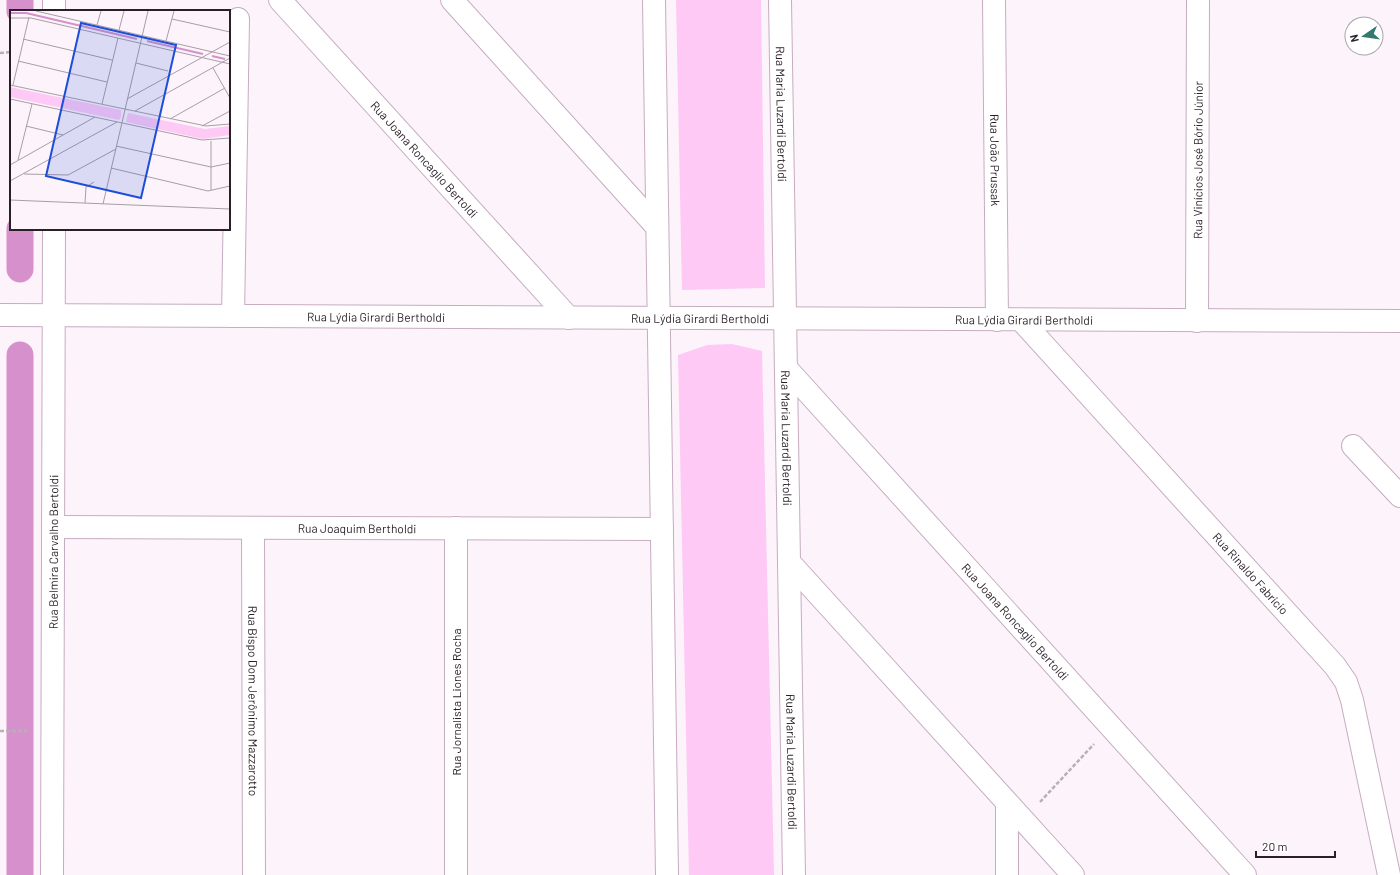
<svg xmlns="http://www.w3.org/2000/svg" width="1400" height="875" font-family="Barlow,sans-serif">
  <style>
    .green { fill: #fec9f5 }
    .lines { fill: none; stroke-linecap: round; stroke-linejoin: round }
    .canal { stroke: #d690cc; stroke-width: 27 }
    .minor-casing { stroke: #c6acc1; stroke-width: 24 }
    .path { stroke: #b9afb7; stroke-width: 2.5; stroke-dasharray: 4 2; stroke-linecap: butt }
    .minor { stroke: #fff; stroke-width: 22 }
    .labels { text-anchor: middle; dominant-baseline: central; stroke-width: 4; stroke-linejoin: round; paint-order: stroke }
    .street-label { font-size: 12px; fill: #291f27; stroke: #fff }
    .inset-river { fill: none; stroke: #d690cc; stroke-width: 2 }
    .inset-road { fill: none; stroke: #a89ea6; stroke-width: 1 }
    .view { fill: #1d4ed8; fill-opacity: 0.15; stroke: #1d4ed8; stroke-width: 2 }
    .inset-edge { fill: none; stroke: #291f27; stroke-width: 2 }
  </style>
  <rect width="100%" height="100%" fill="#fdf3fb"/>
  <g class="green">
    <polygon points="676,0 761,0 765,288 682,290"/>
    <polygon points="732,344 762,351 774,875 689,875 678,355 707,345"/>
  </g>
  <g class="lines">
    <g class="canal">
      <polyline points="20,11 20,0"/>
      <polyline points="20,269 20,229"/>
      <polyline points="20,355 20,875"/>
    </g>
    <g class="minor-casing">
      <g id="minor">
        <path id="s1" d="M280 0 569 318"/>
        <polyline points="452,0 657,227"/>
        <polyline points="654,0 667,875"/>
        <path id="s2" d="M780 0 794 875"/>
        <path id="s3" d="M994 0 997 320"/>
        <polyline points="54,11 54,0"/>
        <path id="s4" d="M0 315 1400 321"/>
        <polyline points="233,316 238,19"/>
        <path id="s5" d="M1021 320 1335 666 1346 682 1352 700 1389 875"/>
        <path id="s6" d="M1197 321 1198 0"/>
        <path id="s7" d="M786 368 1245 875"/>
        <polyline points="1353,446 1400,496"/>
        <path id="s8" d="M53 527 662 529"/>
        <path id="s9" d="M253 528 254 875"/>
        <polyline points="789,562 1073,875"/>
        <path id="s10" d="M52 875 54 229"/>
        <polyline points="456,875 456,528"/>
        <polyline points="1007,875 1007,803"/>
      </g>
    </g>
    <g class="path">
      <polyline points="0,53 11,52"/>
      <polyline points="0,731 27,731"/>
      <polyline points="1040,802 1094,744"/>
    </g>
    <use href="#minor" class="minor"/>
  </g>
  <g class="labels">
    <g class="street-label">
      <text stroke="none"><textPath href="#s2" startOffset="114">Rua Maria Luzardi Bertoldi</textPath></text>
      <text stroke="none"><textPath href="#s1" startOffset="215">Rua Joana Roncaglio Bertoldi</textPath></text>
      <text stroke="none"><textPath href="#s3" startOffset="160">Rua João Prussak</textPath></text>
      <text stroke="none"><textPath href="#s6" startOffset="161">Rua Vinícios José Bório Júnior</textPath></text>
      <text stroke="none"><textPath href="#s4" startOffset="376">Rua Lýdia Girardi Bertholdi</textPath></text>
      <text stroke="none"><textPath href="#s4" startOffset="700">Rua Lýdia Girardi Bertholdi</textPath></text>
      <text stroke="none"><textPath href="#s4" startOffset="1024">Rua Lýdia Girardi Bertholdi</textPath></text>
      <text stroke="none"><textPath href="#s2" startOffset="438">Rua Maria Luzardi Bertoldi</textPath></text>
      <text stroke="none"><textPath href="#s8" startOffset="304">Rua Joaquim Bertholdi</textPath></text>
      <text stroke="none"><textPath href="#s10" startOffset="323">Rua Belmira Carvalho Bertoldi</textPath></text>
      <text stroke="none"><textPath href="#s5" startOffset="342">Rua Rinaldo Fabrício</textPath></text>
      <text stroke="none"><textPath href="#s7" startOffset="342">Rua Joana Roncaglio Bertoldi</textPath></text>
      <text stroke="none"><textPath href="#s9" startOffset="173">Rua Bispo Dom Jerônimo Mazzarotto</textPath></text>
      <text transform="translate(456 702) rotate(-90)">Rua Jornalista Liones Rocha</text>
      <text stroke="none"><textPath href="#s2" startOffset="762">Rua Maria Luzardi Bertoldi</textPath></text>
    </g>
  </g>
  <g transform="translate(10 10)">
    <rect width="220" height="220" fill="#fdf3fb"/>
    <path d="M0 77 111 100V107L109 110 0 87ZM118 103 195 119 220 116V125L193 129 116 112Z" fill="#fec9f5"/>
    <path class="inset-river" d="M0 3H16L127 29M137 31 193 44M202 46 215 49"/>
    <path class="inset-road" d="M26 1 220 46M0 8H21L220 54M162 9 220 22M87 15 91 1M109 20 114 1M13 29 102 50M156 31 164 1M8 51 97 72M126 53 158 61M203 58 220 88M0 75 196 116 220 114M3 75 19 7M0 89 192 130 220 128M117 89 220 32M92 94 108 28M125 101 220 48M160 109 215 78M16 116 53 125M192 116 220 101M201 131V180M106 136 201 157 220 153M8 150 22 94M0 155 85 107M101 158 198 181 220 176M14 164 58 165 106 139M0 171 107 112M0 190 220 199M75 193 76 177 84 172M93 194 138 1"/>
    <path class="view" d="M71 13 166 35 131 188 36 166Z"/>
    <rect width="220" height="220" class="inset-edge"/>
  </g>
  <g transform="translate(1364 36) rotate(257)"><circle r="19" fill="#ffffff" stroke="#a9a5a9"/>
  <path d="M0-3L7 15L0 10L-7 15Z" fill="#34796f"/>
  <text y="-6" font-size="11" font-weight="bold" text-anchor="middle" fill="#291f27">N</text>
  </g>
  <path d="M1256 851v6h79v-6" fill="none" stroke="#291f27" stroke-width="2"/>
  <text x="1262" y="851" font-size="12" fill="#291f27" stroke="#ffffff" stroke-width="3" paint-order="stroke">20 m</text>
</svg>
